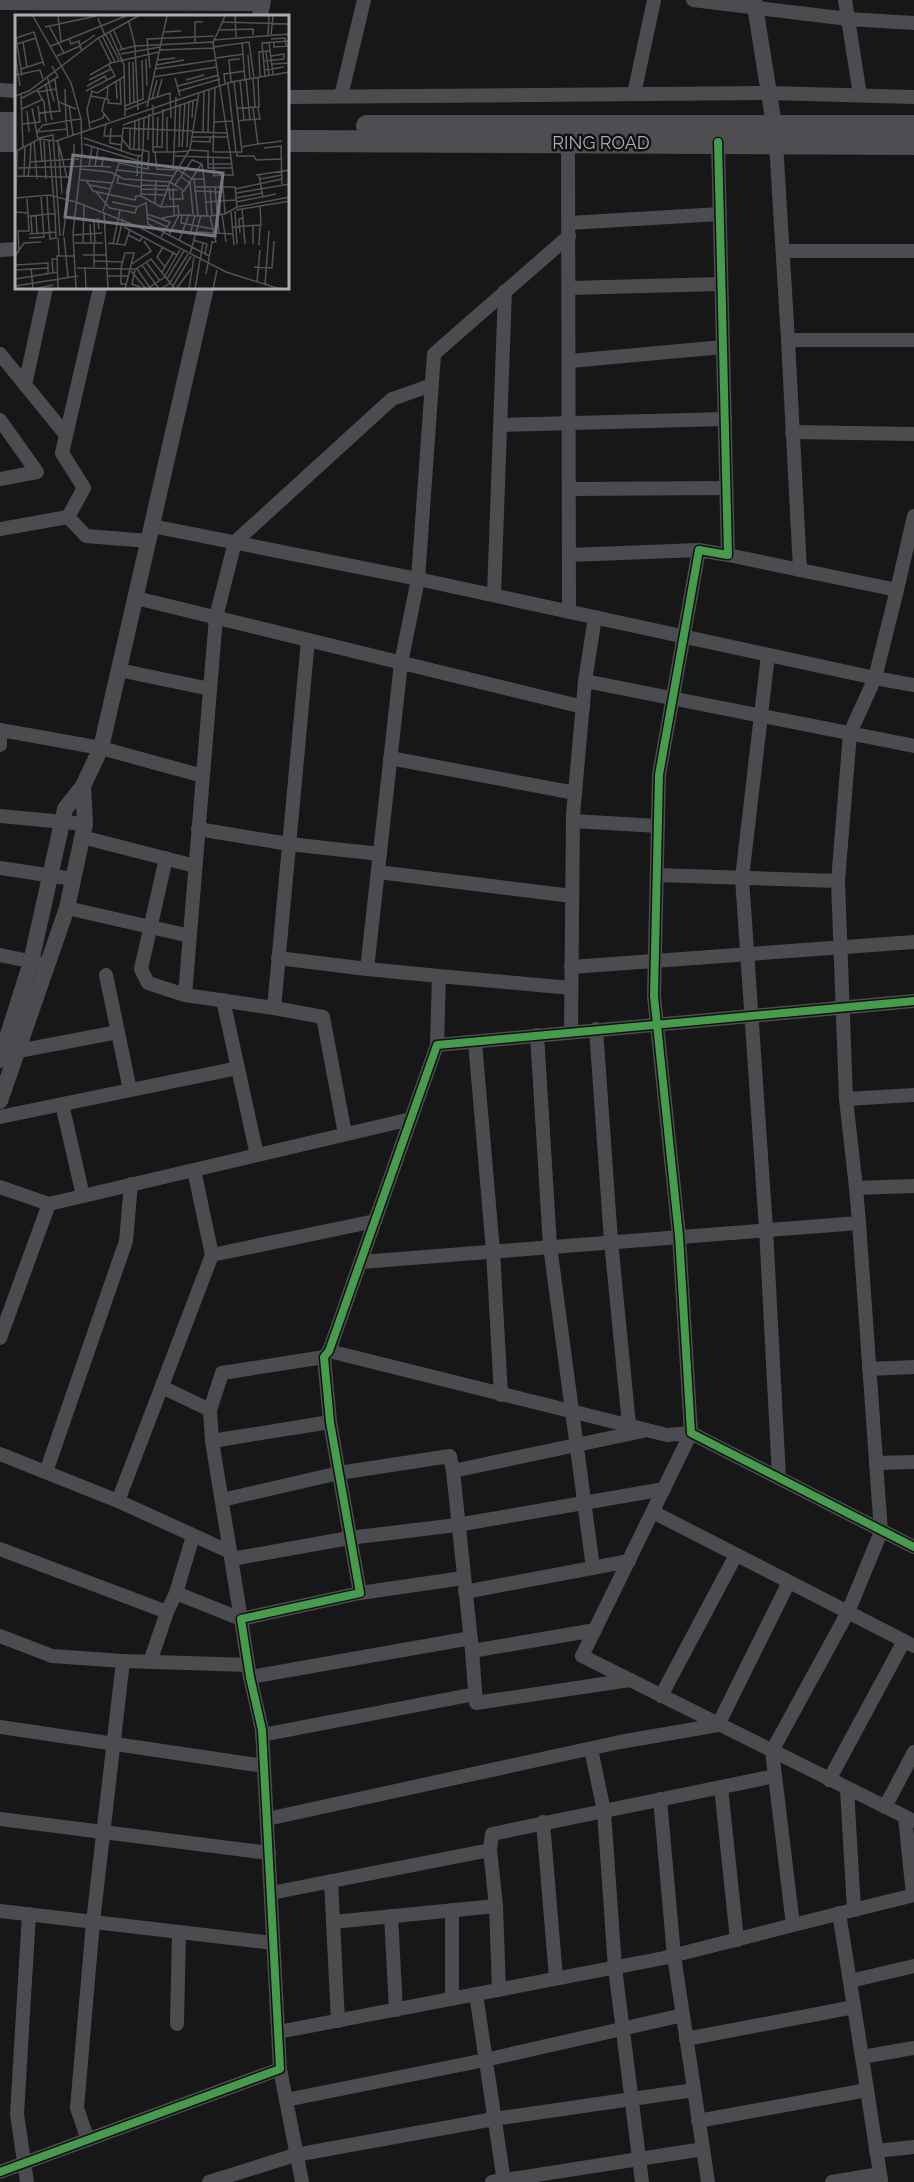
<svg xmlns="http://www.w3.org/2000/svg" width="914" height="2182" font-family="Raleway,sans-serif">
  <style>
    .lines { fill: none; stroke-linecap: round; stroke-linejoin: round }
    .minor { stroke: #4b4c50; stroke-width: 14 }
    .tertiary { stroke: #4b4c50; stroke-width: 16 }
    .trunk { stroke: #4e4e52; stroke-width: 22 }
    .cycleway-casing { stroke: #111113; stroke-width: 11 }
    .cycleway { stroke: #469c4c; stroke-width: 8 }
    .labels { text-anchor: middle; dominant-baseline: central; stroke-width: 5; stroke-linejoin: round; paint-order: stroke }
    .street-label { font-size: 18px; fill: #a8adb8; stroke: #111113 }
    .inset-road { fill: none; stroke: #515357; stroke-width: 1.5 }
    .view { fill: #757880; fill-opacity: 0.15; stroke: #757880; stroke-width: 3 }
    .inset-edge { fill: none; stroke: #a8adb8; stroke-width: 3 }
  </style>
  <rect width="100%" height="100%" fill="#171717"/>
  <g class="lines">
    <g class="minor">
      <polyline points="693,0 848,19 860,95"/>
      <polyline points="845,0 848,19 914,23"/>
      <polyline points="0,3 262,4"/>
      <polyline points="0,90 16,91"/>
      <polyline points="634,94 654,0"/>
      <polyline points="341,96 364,0"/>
      <polyline points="288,97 770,93 914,97"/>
      <polyline points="568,142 569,612"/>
      <polyline points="718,142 728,555 699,550 659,775 654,996 679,1236 691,1433 914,1547"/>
      <polyline points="776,143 788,340"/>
      <polyline points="569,223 720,214"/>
      <polyline points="0,250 16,249"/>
      <polyline points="784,251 914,251"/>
      <polyline points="569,288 721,284"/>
      <polyline points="0,354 66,435"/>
      <polyline points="570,361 723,347"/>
      <polyline points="25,385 46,288"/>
      <polyline points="0,420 37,472 0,479"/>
      <polyline points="500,425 725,419"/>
      <polyline points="792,432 914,434"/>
      <polyline points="570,489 726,488"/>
      <polyline points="68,517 84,488 62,453 100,288"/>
      <polyline points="152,526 418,579 875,678 850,733 838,881 846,1099 914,1095"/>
      <polyline points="0,529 68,517 86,536 149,541"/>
      <polyline points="570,555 699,550"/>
      <polyline points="728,555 897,590 875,678 914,685"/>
      <polyline points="800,570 788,340 914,340"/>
      <polyline points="897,590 914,516"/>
      <polyline points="494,595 505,291"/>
      <polyline points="136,598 583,707"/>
      <polyline points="308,640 274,1008 323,1017 345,1134"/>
      <polyline points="768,655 742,878 766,1229 779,1477"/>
      <polyline points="119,670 210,689"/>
      <polyline points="585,681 595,617"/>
      <polyline points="0,745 0,730 101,748 203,776"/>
      <polyline points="390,758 575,793"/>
      <polyline points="0,816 85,824"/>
      <polyline points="573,821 658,826"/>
      <polyline points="198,829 289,844 380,854"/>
      <polyline points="82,837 195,866"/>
      <polyline points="166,858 141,969 148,983 185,995"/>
      <polyline points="0,868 73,879"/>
      <polyline points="378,872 572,896"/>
      <polyline points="657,875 838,881"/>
      <polyline points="67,908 190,936"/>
      <polyline points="0,955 39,963"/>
      <polyline points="278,958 367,969"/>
      <polyline points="571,967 914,942"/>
      <polyline points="106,975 130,1090"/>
      <polyline points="439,976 571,988"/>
      <polyline points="223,1000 257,1155"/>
      <polyline points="274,1008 185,995 216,617 235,542 392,399 432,385"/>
      <polyline points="596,1029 611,1241 629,1425"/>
      <polyline points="571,1032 573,815 585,681 914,746"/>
      <polyline points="537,1035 550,1246 593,1568"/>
      <polyline points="475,1042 493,1251 501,1395"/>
      <polyline points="437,1045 439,976 367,969 401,663 418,579 434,354 569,236"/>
      <polyline points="18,1051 118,1032"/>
      <polyline points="846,1099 856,1188"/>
      <polyline points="62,1104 83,1196"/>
      <polyline points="0,1117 238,1068"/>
      <polyline points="0,1187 49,1204 411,1119"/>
      <polyline points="859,1223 881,1532 848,1612 772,1751 793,1925 914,1895"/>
      <polyline points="212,1255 375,1221"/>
      <polyline points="361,1262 859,1223 856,1188 914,1186"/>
      <polyline points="0,1338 49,1204"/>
      <polyline points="329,1351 667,1435 691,1433 582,1656 914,1821"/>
      <polyline points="869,1369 914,1367"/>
      <polyline points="162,1387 210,1410 212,1441 241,1619"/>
      <polyline points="210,1410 222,1373 324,1357"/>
      <polyline points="212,1441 330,1422"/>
      <polyline points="0,1454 118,1501 212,1255 194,1170"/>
      <polyline points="876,1463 914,1462"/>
      <polyline points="46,1472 126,1241 131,1184"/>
      <polyline points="222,1500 339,1473 450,1456 453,1471"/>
      <polyline points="118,1501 230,1552"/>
      <polyline points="653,1512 914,1646"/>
      <polyline points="0,1549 167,1612 176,1593 241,1619"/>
      <polyline points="232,1559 349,1538 457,1525 664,1489"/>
      <polyline points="465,1592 629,1561"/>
      <polyline points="176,1593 193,1536"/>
      <polyline points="360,1593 463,1578"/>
      <polyline points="595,1630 472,1651 453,1471 643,1431"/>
      <polyline points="0,1636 52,1656 123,1661"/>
      <polyline points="472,1651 476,1703 630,1680"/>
      <polyline points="150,1662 167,1612"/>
      <polyline points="250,1677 471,1638"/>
      <polyline points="661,1696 736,1555"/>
      <polyline points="0,1727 264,1766"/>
      <polyline points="262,1735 475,1694"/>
      <polyline points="591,1749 604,1811 615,1968 642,2182"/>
      <polyline points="829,1780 904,1641"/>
      <polyline points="721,1787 737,1940"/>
      <polyline points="847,1789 854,1910"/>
      <polyline points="660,1799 674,1956 708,2182"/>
      <polyline points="885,1807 914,1752"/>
      <polyline points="905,1817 913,1895"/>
      <polyline points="0,1819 269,1853"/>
      <polyline points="267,1819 620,1742 718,1725 789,1582"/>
      <polyline points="543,1822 556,1978"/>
      <polyline points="490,1850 496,1906 499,1990"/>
      <polyline points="331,1881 338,2021"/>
      <polyline points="271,1893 490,1850 492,1834 775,1776"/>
      <polyline points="452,1910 452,1999"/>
      <polyline points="0,1911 273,1943"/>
      <polyline points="839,1913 862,2057"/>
      <polyline points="391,1916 396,2010"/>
      <polyline points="333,1922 496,1906"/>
      <polyline points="850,1981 914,1966"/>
      <polyline points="476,1994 504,2182"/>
      <polyline points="177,2024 179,1932"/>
      <polyline points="278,2032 664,1958 793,1925"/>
      <polyline points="686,2039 854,2007"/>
      <polyline points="280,2069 302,2182"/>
      <polyline points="286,2100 485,2060 683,2015"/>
      <polyline points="698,2121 867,2090"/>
      <polyline points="88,2140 77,2108 93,1922 123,1661 248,1665"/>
      <polyline points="876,2151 914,2147"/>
      <polyline points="0,2172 280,2069 262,1730 250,1677 241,1619 360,1593 330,1422 324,1357 329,1351 437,1045 914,1001"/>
      <polyline points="880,2174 862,2057 914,2048"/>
      <polyline points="27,2182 17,2114 29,1914"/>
      <polyline points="209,2182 295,2155 494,2119 694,2090"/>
      <polyline points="492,2182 703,2149"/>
      <polyline points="832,2182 880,2174 881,2180"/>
    </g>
    <g class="tertiary">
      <polyline points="754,0 776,137"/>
      <polyline points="260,16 263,0"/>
      <polyline points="0,1060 31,962 65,809 83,786 101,748 206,288"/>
      <polyline points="0,1101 67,908 85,824 83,786"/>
    </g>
    <g class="trunk">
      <polyline points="0,123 16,123"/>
      <polyline points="367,126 914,126"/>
      <polyline points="0,141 16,141"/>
      <polyline points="288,141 914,144"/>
    </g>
    <g class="cycleway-casing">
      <g id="cycleway">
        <polyline points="718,142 728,555 699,550 659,775 654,996 679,1236 691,1433 914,1547"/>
        <polyline points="0,2172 280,2069 262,1730 250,1677 241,1619 360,1593 330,1422 324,1357 329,1351 437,1045 914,1001"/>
      </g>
    </g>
    <use href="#cycleway" class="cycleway"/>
  </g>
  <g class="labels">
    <g class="street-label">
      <text x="601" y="142">RING ROAD</text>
    </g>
  </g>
  <g transform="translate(15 15)">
    <rect width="274" height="274" fill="#171717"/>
    <path class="inset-road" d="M18 1 56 68 66 104 67 139 58 218 61 274M43 1 46 26M220 1 221 22M83 3 90 21M207 7 275 9M34 11 49 38 42 41M30 12 81 1M203 15 238 14V20M99 16 107 34M19 17 28 47M148 17 166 16M95 18 109 50 110 101M91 20 104 45M253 20 254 1M256 20 258 1M88 22 100 47M1 23 7 61M1 23 19 17M54 23 56 29 64 26 65 31M256 24 270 23 271 31M198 25 275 19M8 27 12 52M227 27 230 65M259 27V32L275 31M180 28V7H188M254 28 258 59M2 29 21 23M65 30 80 20M36 31 111 1M199 32 234 27 239 63M104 35 120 31 114 7M144 35 199 33M251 37 254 60M49 38 65 31 67 36M0 39 5 71M106 39 145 32M233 40 235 64M256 41 269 39V44M201 43 229 39M131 44 132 71M142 45 160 43M249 46 269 44M114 47 115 89M118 47 119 88M96 48 144 37M257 49 275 48M141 50 169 45M135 53 132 24 199 21M6 54 28 47 29 51M140 54 201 45M249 55 269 52M0 60 25 55 28 64M75 60 96 48 84 24M32 61 39 86M250 61 247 28 275 26M138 62 202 52M245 62 244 37 255 36M160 63 165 81M238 63 240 92M105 64 106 89M231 64 235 105M74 65 96 54M171 65 189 60M101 66 102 84M216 67 214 45 225 44M210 68 209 59 230 56M213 69 221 137M31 70 37 105M72 71 90 61 92 65M163 71 204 60M50 74 51 106 65 104M22 75 43 62 37 51M71 76 100 61 94 50M164 76 205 64M23 77 41 74 40 64M6 79 8 132M0 81 14 76 82 24 123 1M76 81 92 84 93 70M142 82 147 64M7 83 22 75 29 87 31 107M90 83 87 96 95 106M94 84 93 88 107 89M137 84 142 65M133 85 155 78 156 103M44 87 61 94M54 90 58 120M138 90V137H159L161 82M110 91 128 84 127 45M132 92 152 1M17 93 23 124M221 93 244 92 243 62M7 94 28 84M110 95 133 86M123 95 120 31 198 27M12 96 14 117M24 98 45 96 41 74M177 103 178 85M229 105 245 104 243 93M223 106 229 105 225 66M199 107 217 106M74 108 88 103 89 99M91 108 89 121H108M8 109 25 107 23 91M108 110 183 84M96 113 95 128 107 130M108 113 177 116M115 113V133M75 114 72 94 77 76 82 78 110 61M22 117 28 110 51 106 53 122M22 117 52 114M177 117 212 118M188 118 189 76M193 118 194 75M176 122H212M24 123 38 120 45 221M69 123 119 140 127 141 128 135 134 137M25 124 27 146M107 124 115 134 128 135 129 102M133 125 134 99M19 126 22 164M29 126 31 164M34 126 40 199M43 126 47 179M176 126 195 127V122M69 129 127 147M243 129 267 126M44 130 52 163M138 132H147L148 94M142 132 143 102M164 132 165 89M167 132 170 88M172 132 174 86M226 132 243 129 238 93M249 133 266 131 267 169M83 134 80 151 96 152M119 134 120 105M124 135V103M174 135 193 136V153H217M106 136 108 113M0 137 24 124 41 126 216 67 275 57M2 137 1 183 34 180 61 187 124 212 211 257 265 274M140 137 142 155M152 137V102M198 137H227L219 67M198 137 200 73M222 137V141H239L241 145 266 144M127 141 126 181 146 192 163 191 164 200 195 201 201 227H197L191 259M160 141 216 143 198 28 210 1M198 142 199 161 207 160M15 147 16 129M193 149H217M74 151 77 132M87 152 88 142 98 146M3 153 80 151M66 154 95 157 109 164 155 167 175 134 184 77M142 154 163 155 168 158 177 164H189L187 149 177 145 168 158 166 162 163 165 160 170M102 155 158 161M158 155 159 137 174 136M104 160 102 168 126 172M241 160 275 155M244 160 248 183M2 161 54 162M122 161 123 140M9 162 10 131M13 162 15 147 59 144V129M166 162 175 168 178 199M179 164 183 200M189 164 192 201M245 164 267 160M65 165 97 168M71 165 78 176 120 185 121 181H126M75 170 95 174M126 170 154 171M180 172H208L207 160H218L216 143M200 172 204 219M154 173 155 184H168L167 176M158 173 159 200M126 174 163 175M195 174 197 201M220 174 267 164M80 176 95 193 120 198 122 192M179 176 208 177M204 176 205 200M221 178 275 169M51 179 59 144H64M126 179 150 180M221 183 247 178M97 187 122 192 131 188M131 187 133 210M191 187 221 185M221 187 261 179M140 188 141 165M146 191 155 167 169 176 187 148M227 194 230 229M221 195 275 186M88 196 104 148 133 154 134 137M220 196 222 229M89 197 93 274M216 197 219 230M132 199 155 207 146 222M167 199 166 208 198 214M207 199 211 227M210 199 222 192 275 182M21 200 22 218M13 201H17L33 199H40L41 223 35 224 33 199 32 180M16 201 17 219M195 201 210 199 208 172H220L222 192M133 203 152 212M147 203 164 200 154 220M0 204 1 197 13 198M75 209 76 228M133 209 194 241M109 212 162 240 165 235M217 212 246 210 245 191M182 217 218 219M225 218 224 204 228 203M14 219 41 217M59 220 87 218M113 220 125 226 128 221M175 220 180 200M48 221 53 185M49 222 51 241M14 223 29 222 26 182M43 223 44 241M178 225 192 229 190 239M164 226 174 199M60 228H88M68 228 69 190M80 228 79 206 83 204 84 214M93 228 110 230 115 214M98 229 105 195M102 229 108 204M238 229V210M244 230 245 210M148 232 142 242 150 252M4 237 3 216H14L12 184M175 239 186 200M68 240H92M0 241 9 228 26 227M51 242 53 262M79 246 108 247M131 247 145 266M117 249 136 236 129 226M0 250 33 248V259M127 250 144 274M70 252 71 274M79 252V228M239 252 257 253 259 226M16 253 18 274M62 253 121 254 136 244 160 274M122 254 136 274M0 255 33 253M120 255 117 269 125 272M116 256 131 274M147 257 159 237M38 258 37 244H42M92 261H114M150 261 162 240M0 264 43 257M152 264 169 236M242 267 245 235M250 270 254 216M0 271 63 261M158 271 176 241M135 272 150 262M19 274 38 270M43 274 42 241H60M110 274 119 238H110L106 253V269H112M146 274 155 268 173 239M161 274 176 254M174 274 179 242M180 274 188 228M198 274 202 255"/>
    <path class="view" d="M58 140 208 158 200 221 50 202Z"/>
    <rect width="274" height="274" class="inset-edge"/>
  </g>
</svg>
